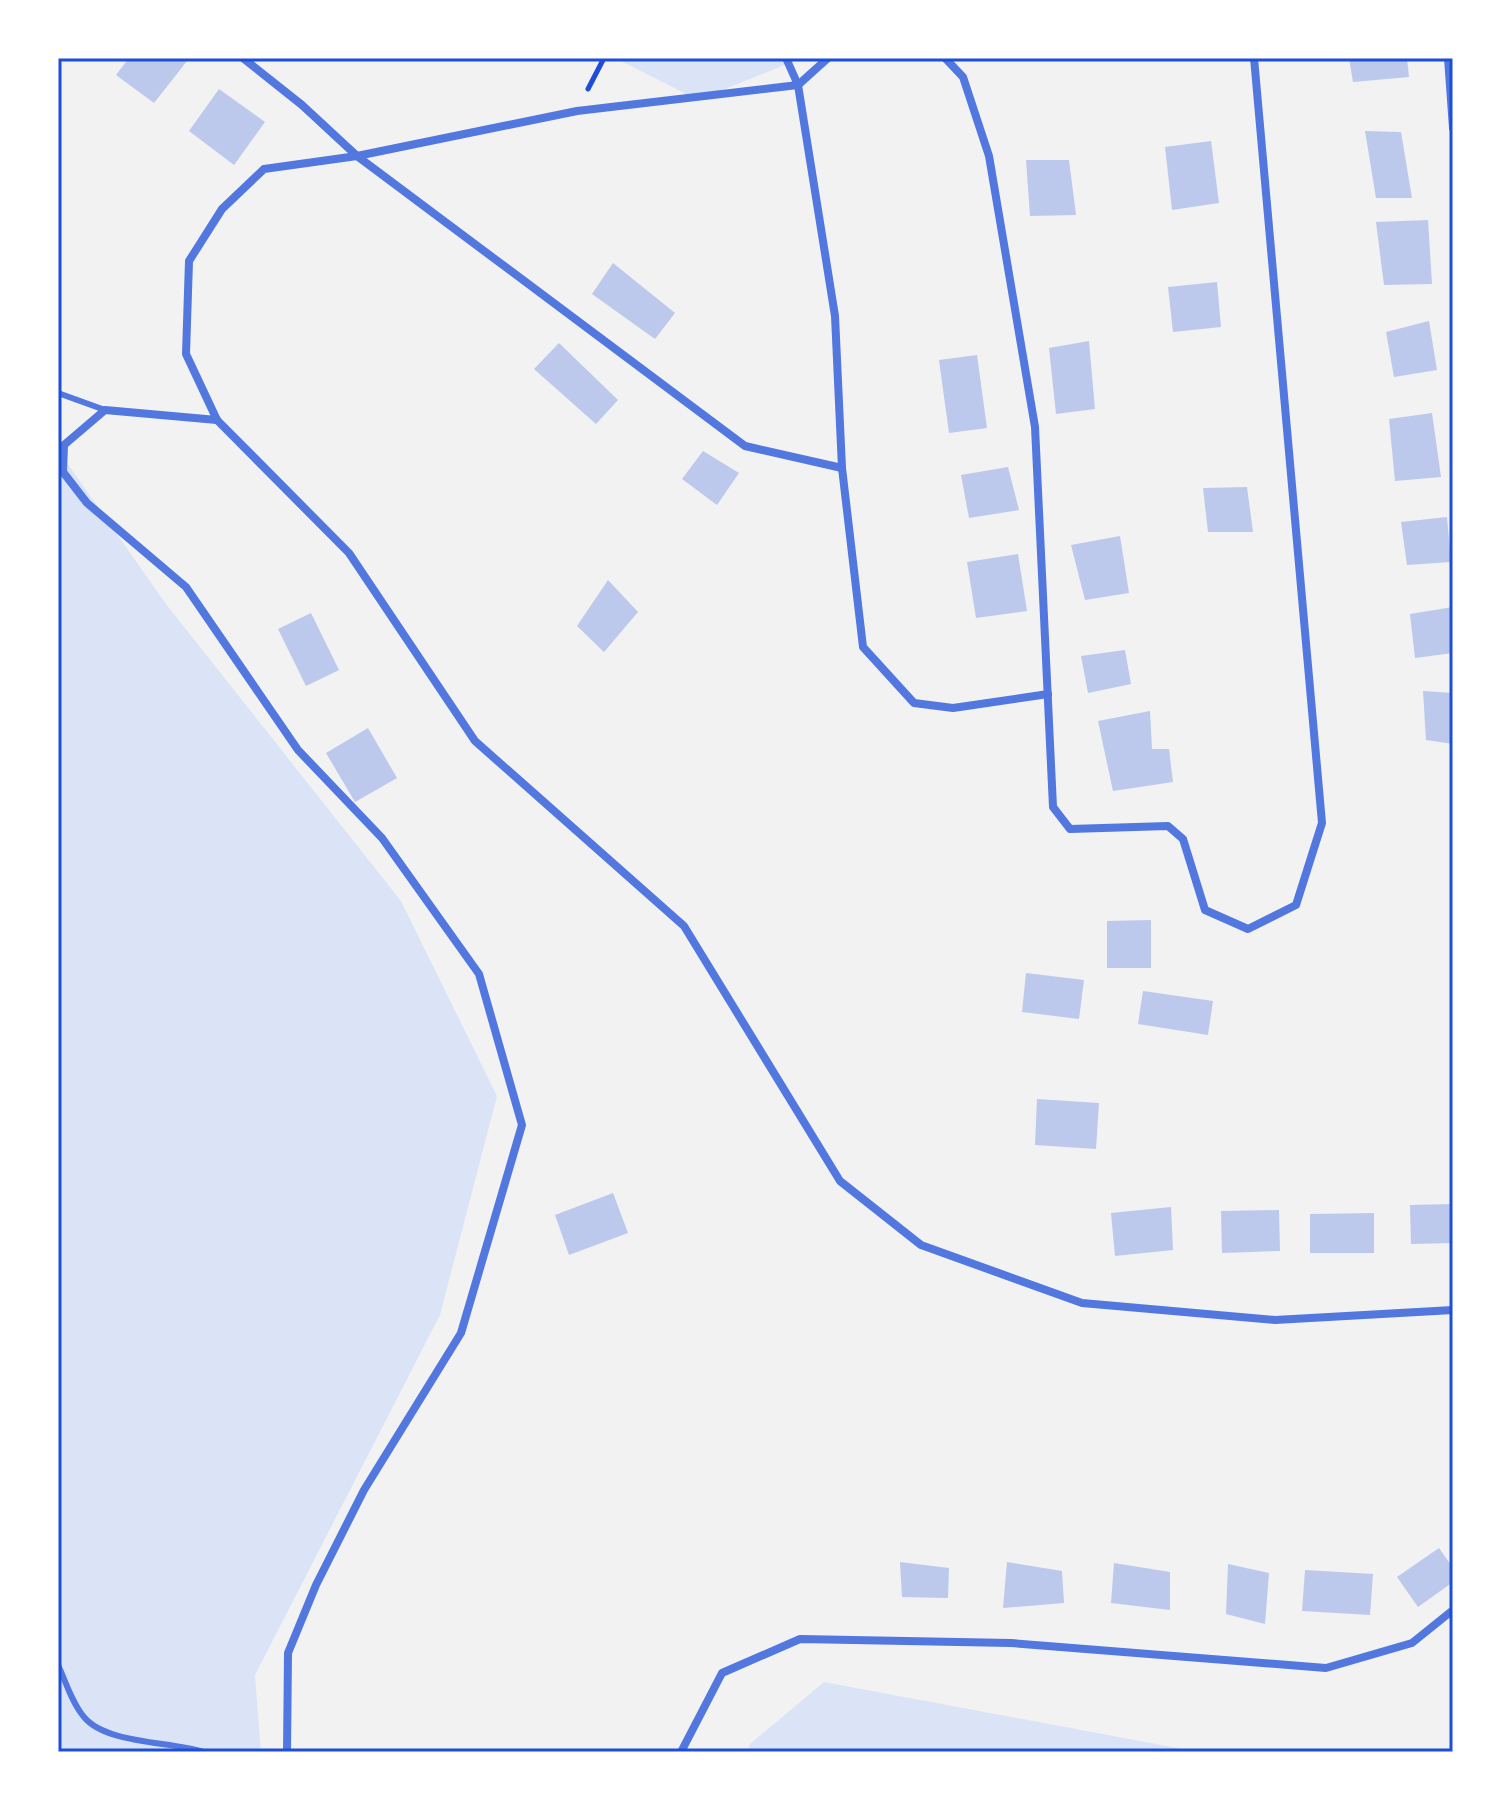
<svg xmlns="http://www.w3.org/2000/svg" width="1511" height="1810" font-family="Inter,sans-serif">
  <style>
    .green { fill: #dbe4f7 }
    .building { fill: #bdc9ec }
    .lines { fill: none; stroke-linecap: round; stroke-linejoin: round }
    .path { stroke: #1d4ed8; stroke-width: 5 }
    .service { stroke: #5277de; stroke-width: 6 }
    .minor { stroke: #5277de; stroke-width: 8 }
    .neatline { fill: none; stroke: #1d4ed8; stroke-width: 3 }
  </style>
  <rect width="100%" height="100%" fill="#f2f2f2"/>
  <g class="green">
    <polygon points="615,58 802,58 698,100"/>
    <polygon points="58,450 166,604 401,901 497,1096 440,1315 255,1675 261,1752 58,1752"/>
    <polygon points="824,1682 1188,1750 1191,1752 747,1752 750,1744"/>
  </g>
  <g class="building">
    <polygon points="129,58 183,58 187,61 154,103 116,75"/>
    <polygon points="1349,58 1407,58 1409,77 1353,82"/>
    <polygon points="219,89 265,122 234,165 189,131"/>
    <polygon points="1365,131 1401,132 1412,198 1376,198"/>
    <polygon points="1211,141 1219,203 1172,210 1165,147"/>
    <polygon points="1026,160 1069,160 1076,215 1030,216"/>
    <polygon points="1428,220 1432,284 1384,285 1376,222"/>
    <polygon points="613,263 675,313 655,339 592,294"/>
    <polygon points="1217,282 1221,327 1173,332 1168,287"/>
    <polygon points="1429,321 1437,370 1394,377 1386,332"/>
    <polygon points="1089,341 1095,409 1056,414 1049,348"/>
    <polygon points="559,343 618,400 596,424 534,369"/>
    <polygon points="977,355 987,428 949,433 939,360"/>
    <polygon points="1432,413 1441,477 1395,481 1389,419"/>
    <polygon points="703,451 739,473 717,505 682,479"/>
    <polygon points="1008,467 1019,510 969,518 961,475"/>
    <polygon points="1247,487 1253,532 1208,532 1203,488"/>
    <polygon points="1447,517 1451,562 1407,565 1401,522"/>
    <polygon points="1120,536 1129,593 1085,600 1071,545"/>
    <polygon points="1018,554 1027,611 976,618 967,562"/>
    <polygon points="608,580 638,612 604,652 577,626"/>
    <polygon points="1453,607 1453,653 1415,658 1410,614"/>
    <polygon points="311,613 339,670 306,686 278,629"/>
    <polygon points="1125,650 1131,684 1088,693 1081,656"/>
    <polygon points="1423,691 1453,693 1453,744 1426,740"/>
    <polygon points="1150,711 1152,749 1169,749 1173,782 1113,791 1098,721"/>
    <polygon points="368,728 397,778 355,802 326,753"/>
    <polygon points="1151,920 1151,968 1107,968 1107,921"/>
    <polygon points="1026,973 1084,980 1079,1019 1022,1012"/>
    <polygon points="1143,991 1213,1001 1208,1035 1138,1024"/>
    <polygon points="1037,1099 1099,1103 1096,1149 1035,1145"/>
    <polygon points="613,1193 628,1233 569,1255 555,1215"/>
    <polygon points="1453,1204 1453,1243 1411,1244 1410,1205"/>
    <polygon points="1171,1207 1173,1250 1115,1256 1111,1213"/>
    <polygon points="1279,1210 1280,1251 1222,1253 1221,1211"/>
    <polygon points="1374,1213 1374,1253 1310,1253 1310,1214"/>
    <polygon points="1439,1548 1453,1568 1453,1582 1418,1607 1397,1577"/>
    <polygon points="900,1562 949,1568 948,1598 902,1597"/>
    <polygon points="1007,1562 1062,1571 1064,1603 1003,1608"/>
    <polygon points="1114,1563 1170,1572 1170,1610 1111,1603"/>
    <polygon points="1228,1564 1269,1573 1265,1624 1226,1614"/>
    <polygon points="1305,1570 1373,1574 1370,1615 1302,1611"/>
  </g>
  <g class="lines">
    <polyline class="path" points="588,89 604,58"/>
    <g class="service">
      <polyline points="58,393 105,410"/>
      <path d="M58 1665C66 1682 72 1703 84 1717 106 1744 170 1741 204 1752"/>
    </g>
    <g class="minor">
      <polyline points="243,58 302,105 357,156 745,446 842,468"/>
      <polyline points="786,58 798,85 835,316 842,468 863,647 914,703 953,708 1048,694"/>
      <polyline points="828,58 798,85 577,111 357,156 264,169 222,209 189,261 186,354 217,420 349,553 475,741 684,926 840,1181 921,1245 1082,1303 1275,1320 1453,1310"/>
      <polyline points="945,58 963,77 989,156 1035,427 1053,807 1070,829 1168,826 1183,839 1205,910 1248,929 1296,905 1322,823 1254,58"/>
      <polyline points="1448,58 1453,128"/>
      <polyline points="217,420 105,410 64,445 63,472 87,503 186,587 298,750 382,838 479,974 522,1125 461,1333 364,1490 316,1585 288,1653 287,1752"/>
      <polyline points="681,1752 722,1673 800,1639 1011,1643 1326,1668 1412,1643 1453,1610"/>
    </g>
  </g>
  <rect width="1511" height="1810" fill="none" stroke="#ffffff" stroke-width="120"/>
  <rect x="60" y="60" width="1391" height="1690" class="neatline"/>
</svg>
